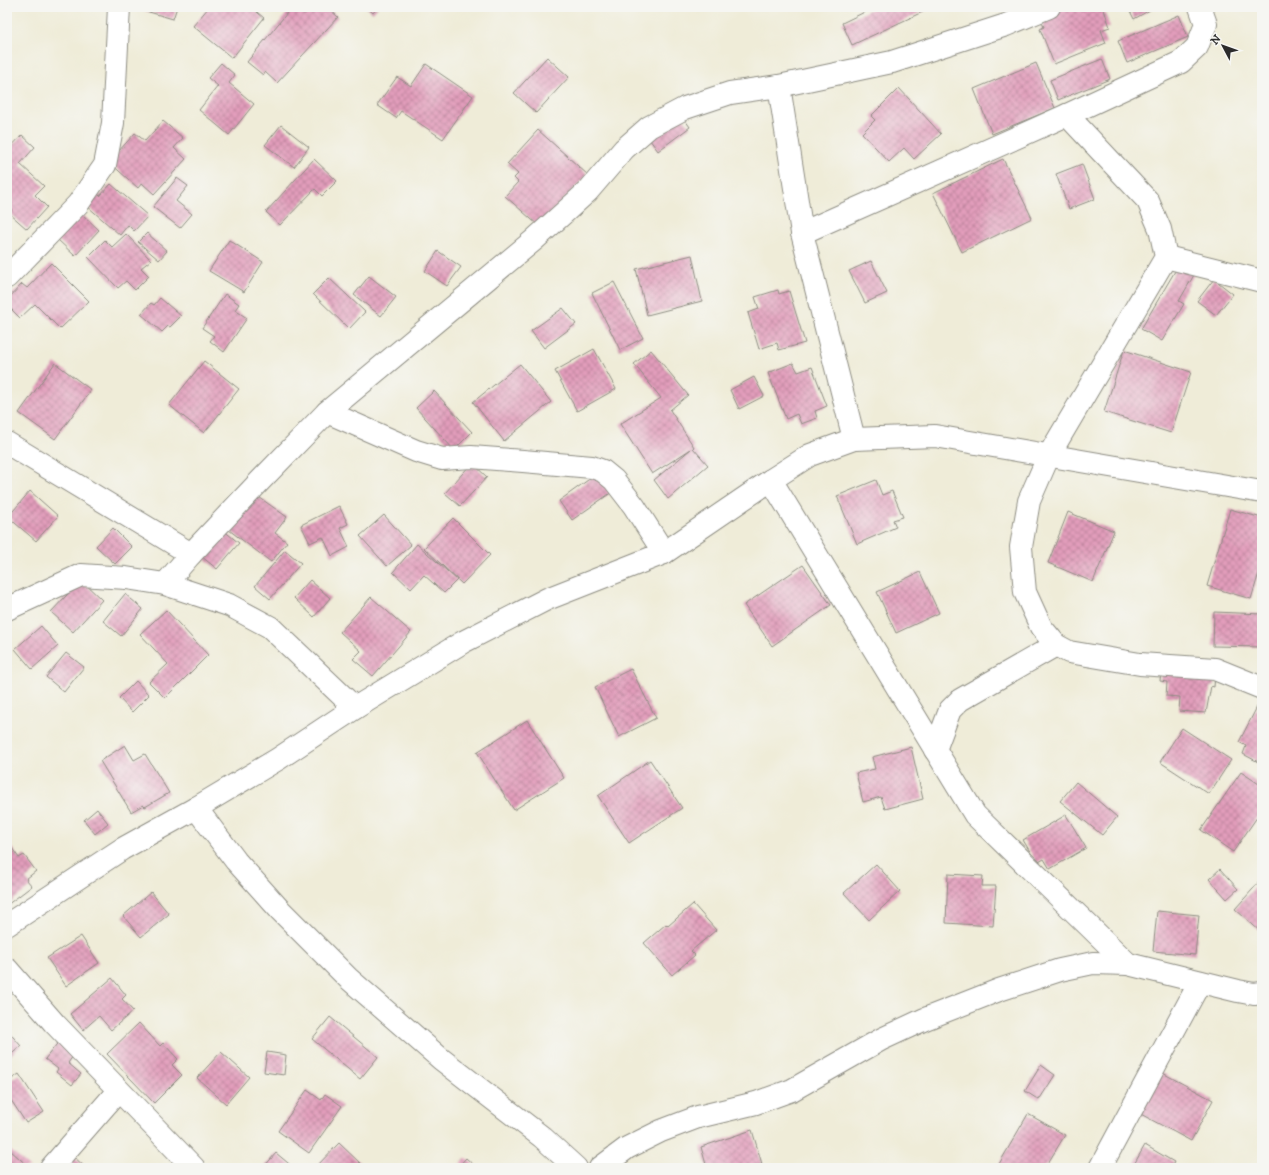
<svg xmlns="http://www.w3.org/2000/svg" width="1269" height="1175" font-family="'IM FELL DW Pica',serif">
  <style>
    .building { fill: url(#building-cross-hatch) }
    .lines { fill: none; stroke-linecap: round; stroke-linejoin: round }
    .street-casing { stroke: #8d8c82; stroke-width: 24 }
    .street { stroke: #fff; stroke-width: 22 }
  </style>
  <defs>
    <pattern id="building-cross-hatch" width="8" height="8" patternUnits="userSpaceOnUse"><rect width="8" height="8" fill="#e29dbb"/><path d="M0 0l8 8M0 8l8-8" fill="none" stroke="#b78098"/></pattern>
  </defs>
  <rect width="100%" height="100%" fill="#f6f6f2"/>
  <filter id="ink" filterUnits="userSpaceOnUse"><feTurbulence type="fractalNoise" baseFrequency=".025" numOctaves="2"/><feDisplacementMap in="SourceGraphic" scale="8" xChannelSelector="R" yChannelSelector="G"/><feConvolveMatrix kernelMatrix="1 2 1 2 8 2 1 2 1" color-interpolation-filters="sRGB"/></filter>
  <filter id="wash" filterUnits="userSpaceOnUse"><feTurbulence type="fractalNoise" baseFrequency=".012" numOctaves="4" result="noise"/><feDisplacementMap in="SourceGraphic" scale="16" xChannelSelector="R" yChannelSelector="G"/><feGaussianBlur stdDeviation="0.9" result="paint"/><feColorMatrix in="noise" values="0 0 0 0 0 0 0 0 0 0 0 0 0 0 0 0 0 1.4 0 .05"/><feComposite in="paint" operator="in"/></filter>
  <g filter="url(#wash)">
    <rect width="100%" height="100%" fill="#efecd8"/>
    <g id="blocks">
      <g class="building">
        <polygon points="132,7 177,7 173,19"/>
        <polygon points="209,7 251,7 264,18 232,58 193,26"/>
        <polygon points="292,7 296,7 305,14 312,7 327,7 338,17 277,83 265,72 263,75 247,62"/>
        <polygon points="366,7 378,7 373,13"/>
        <polygon points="875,7 933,7 852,45 842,23"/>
        <polygon points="1010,7 1030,7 1012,13"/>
        <polygon points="1056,7 1103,7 1110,27 1101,30 1106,43 1054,64 1040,29 1044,27 1038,14"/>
        <polygon points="1128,7 1155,7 1134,19"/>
        <polygon points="1179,15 1188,37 1127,63 1118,41"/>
        <polygon points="547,57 569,77 536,113 514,93"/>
        <polygon points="1102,59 1110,79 1058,100 1050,80"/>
        <polygon points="221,63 235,75 229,83 254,104 229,135 199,110 218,86 208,78"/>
        <polygon points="1036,63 1055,108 992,134 974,89"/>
        <polygon points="426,64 473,96 443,139 401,111 396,118 377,105 397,77 411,86"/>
        <polygon points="899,88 941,134 914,159 904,148 889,162 862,133 875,120 871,116"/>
        <polygon points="680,113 690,127 658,151 647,136"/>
        <polygon points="163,121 183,138 174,148 186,159 154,194 142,183 138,188 109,162 135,133 145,141"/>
        <polygon points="281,125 309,147 294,167 265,145"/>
        <polygon points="538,130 588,175 539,226 505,196 518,182 514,178 518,174 507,164"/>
        <polygon points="22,135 35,147 20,164 44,186 35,195 47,207 27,229 9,213 12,210 7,205 7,151"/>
        <polygon points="314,159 337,181 322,196 315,189 280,225 266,212"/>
        <polygon points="1003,159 1032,218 962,252 933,193"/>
        <polygon points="1082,164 1095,199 1069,209 1056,174"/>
        <polygon points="177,178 188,186 176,201 192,214 180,228 153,207"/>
        <polygon points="111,184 148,216 134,231 128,225 120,235 86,205 97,193 100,196"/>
        <polygon points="81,213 99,230 75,256 57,239"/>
        <polygon points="147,233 167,251 159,260 138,242"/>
        <polygon points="126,234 151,260 141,268 149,276 135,290 126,281 118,288 88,257 105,240 112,247"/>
        <polygon points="229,240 263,262 244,292 209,271"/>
        <polygon points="438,251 461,267 447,286 425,271"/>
        <polygon points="692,255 702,301 647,315 636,269"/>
        <polygon points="871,261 887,293 865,303 849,271"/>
        <polygon points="51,263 89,301 60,329 35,304 20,318 7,305 7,300 22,284 27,288"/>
        <polygon points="1178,266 1194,275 1179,301 1184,304 1162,341 1141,329"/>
        <polygon points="369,276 396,297 381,316 354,295"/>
        <polygon points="329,278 365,312 349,329 313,294"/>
        <polygon points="1214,279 1233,294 1216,315 1197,301"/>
        <polygon points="614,282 643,338 620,350 592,293"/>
        <polygon points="778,290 779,294 789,291 805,343 779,350 777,343 759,349 748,313 759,309 755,297"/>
        <polygon points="225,294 239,304 235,310 247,318 224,352 210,341 214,336 202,328"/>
        <polygon points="160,298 181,316 170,327 168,326 162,332 141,314 151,303 154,305"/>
        <polygon points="563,308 576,324 544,348 531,331"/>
        <polygon points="594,349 616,389 577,411 555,371"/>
        <polygon points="651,350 688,395 670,410 694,447 693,448 708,465 668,499 654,480 691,449 652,474 620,424 661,398 634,364"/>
        <polygon points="1124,350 1191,372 1171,433 1104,412"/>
        <polygon points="204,361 239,389 204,433 169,405"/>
        <polygon points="55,363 91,390 55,439 19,413"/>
        <polygon points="793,363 798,372 812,367 827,406 815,411 817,418 801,424 797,414 786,419 768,373"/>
        <polygon points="520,364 551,402 504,441 473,402"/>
        <polygon points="754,377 764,396 739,409 730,390"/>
        <polygon points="434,391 472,432 454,450 416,408"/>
        <polygon points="472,463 487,477 460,506 445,493"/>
        <polygon points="599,472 612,492 572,520 559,501"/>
        <polygon points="876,480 882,495 892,491 903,517 893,520 896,527 857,544 837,496"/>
        <polygon points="30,491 58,516 36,541 8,517"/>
        <polygon points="256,495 287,517 275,533 287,542 271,562 229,530"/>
        <polygon points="339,506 348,524 340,528 349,547 332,556 323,537 310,543 301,525"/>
        <polygon points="1230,509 1262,518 1262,563 1251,599 1207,586"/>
        <polygon points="1068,512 1114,531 1093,582 1048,563"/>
        <polygon points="384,515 411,545 387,566 360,536"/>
        <polygon points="453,518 490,555 462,584 424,548"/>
        <polygon points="113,528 132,547 115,564 96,546"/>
        <polygon points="223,530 239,543 217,569 201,556"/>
        <polygon points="417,544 457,580 444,593 424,575 411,589 393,572"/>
        <polygon points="285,550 301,563 270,599 255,586"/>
        <polygon points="803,565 831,605 772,646 744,605"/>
        <polygon points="920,572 939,613 896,633 877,592"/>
        <polygon points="81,580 102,600 73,632 51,612"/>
        <polygon points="310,580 330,598 314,617 294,598"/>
        <polygon points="125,594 143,609 121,636 103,621"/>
        <polygon points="371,597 411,632 373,676 353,659 361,651 340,632"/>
        <polygon points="166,610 208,655 165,698 149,682 168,664 140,634"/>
        <polygon points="1214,612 1262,614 1262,647 1213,646"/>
        <polygon points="41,626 58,646 32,669 15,649"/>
        <polygon points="66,653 84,667 64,692 46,677"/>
        <polygon points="631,669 656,718 619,737 595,687"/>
        <polygon points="1161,670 1215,674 1214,687 1211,686 1206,713 1179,711 1180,697 1166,696 1167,682 1160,681"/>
        <polygon points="136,681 149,695 132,712 119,698"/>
        <polygon points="1258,705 1262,707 1262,764 1243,754 1246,746 1239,742"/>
        <polygon points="527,720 564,778 514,810 477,752"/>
        <polygon points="1182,728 1231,760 1209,794 1160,762"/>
        <polygon points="125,745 134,760 145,754 169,793 145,807 143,805 131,812 100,761"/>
        <polygon points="911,747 923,799 885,809 881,797 863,802 856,773 875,769 872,757"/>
        <polygon points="650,760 682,808 629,843 598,796"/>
        <polygon points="1241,772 1262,786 1262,810 1233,852 1201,830"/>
        <polygon points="1076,782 1117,817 1102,835 1060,801"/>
        <polygon points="97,809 108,823 95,834 84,820"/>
        <polygon points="1066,815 1086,848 1050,869 1044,859 1037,863 1023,840"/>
        <polygon points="7,841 19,858 24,855 36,871 26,879 32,886 7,905"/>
        <polygon points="876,864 900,891 869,920 844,893"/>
        <polygon points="1220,869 1238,889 1227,899 1209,879"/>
        <polygon points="948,874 983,876 982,886 996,886 993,926 946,923"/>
        <polygon points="1261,880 1262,880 1262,933 1235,909"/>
        <polygon points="151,892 169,914 141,937 123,916"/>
        <polygon points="693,904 716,930 691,951 695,955 672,975 644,943 666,924 668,926"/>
        <polygon points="1157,911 1199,915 1195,955 1153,951"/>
        <polygon points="81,936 99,963 66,986 47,958"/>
        <polygon points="112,978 126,995 122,999 133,1011 111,1030 99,1016 83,1030 70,1014"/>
        <polygon points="330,1017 378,1057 360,1079 312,1039"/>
        <polygon points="139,1023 160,1046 163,1043 178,1059 172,1065 182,1075 154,1103 107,1054"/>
        <polygon points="7,1030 21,1046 7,1058"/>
        <polygon points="60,1040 76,1052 68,1063 81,1074 72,1085 56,1072 58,1069 45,1059"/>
        <polygon points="221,1052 249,1077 226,1104 197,1078"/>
        <polygon points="267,1052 286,1055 284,1075 264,1072"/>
        <polygon points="1041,1065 1055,1075 1039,1100 1025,1091"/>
        <polygon points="1157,1070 1213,1100 1191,1141 1135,1111"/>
        <polygon points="19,1074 44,1112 26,1123 7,1094 7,1082"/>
        <polygon points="307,1090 321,1100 325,1094 342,1106 309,1153 278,1131"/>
        <polygon points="1028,1114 1065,1135 1045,1168 1006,1168 999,1164"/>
        <polygon points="752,1130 762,1164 751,1168 707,1168 701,1147"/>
        <polygon points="339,1143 361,1164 367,1168 315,1168"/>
        <polygon points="1145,1145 1174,1162 1171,1168 1132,1168"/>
        <polygon points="10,1150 30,1168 7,1168 7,1154"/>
        <polygon points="276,1153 294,1168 263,1168"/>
        <polygon points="72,1155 86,1168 61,1168"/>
        <polygon points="466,1158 477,1168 457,1168"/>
      </g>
    </g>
  </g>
  <g filter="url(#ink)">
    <use href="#blocks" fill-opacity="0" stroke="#8d8c82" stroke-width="1"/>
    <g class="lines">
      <g class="street-casing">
        <g id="street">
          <polyline points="779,86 802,233 854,439"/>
          <polyline points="1067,115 1148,201 1160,229 1166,257 1049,455 1029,501 1021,547 1025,592 1041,627 1056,645 1069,652 1140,664 1215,669 1262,688"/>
          <polyline points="802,233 1067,115 1181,62 1197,47 1206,24 1200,7"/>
          <polyline points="1166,257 1262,281"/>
          <polyline points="7,277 78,204 105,165 113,123 119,7"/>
          <polyline points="327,412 416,451 442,459 471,457 523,461 592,467 603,471 614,480 634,506 664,553"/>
          <polyline points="7,443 191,554"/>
          <polyline points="771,480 975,815 1128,964"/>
          <polyline points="165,584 191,554 260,481 327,412 534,240 588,191 624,149 649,127 685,108 730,93 779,86 892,62 1006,25 1049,7"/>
          <polyline points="7,609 81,575 126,578 165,584 229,605 270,627 355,708"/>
          <polyline points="935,750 950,710 960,700 1056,645"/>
          <polyline points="196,808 236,861 280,910 348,978 441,1059 542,1137 576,1168"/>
          <polyline points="7,925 122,849 196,808 278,759 355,708 463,642 547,599 664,553 771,480 810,455 854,439 935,436 1262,492"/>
          <polyline points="7,969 55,1024 194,1168"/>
          <polyline points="51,1168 118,1091"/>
          <polyline points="600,1168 627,1148 661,1131 698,1117 756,1103 792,1090 882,1039 925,1019 999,990 1060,970 1093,963 1128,964 1238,991 1254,994 1262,993"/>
          <polyline points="1100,1168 1200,982"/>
        </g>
      </g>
      <use href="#street" class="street"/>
    </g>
  </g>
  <rect width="1269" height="1175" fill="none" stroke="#f6f6f2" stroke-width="24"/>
  <g transform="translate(1223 46) rotate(311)" stroke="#f6f6f2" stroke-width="3" paint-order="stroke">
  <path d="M0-3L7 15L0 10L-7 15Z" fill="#2b2b2b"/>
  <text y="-6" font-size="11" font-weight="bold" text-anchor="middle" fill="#2b2b2b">N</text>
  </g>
</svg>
